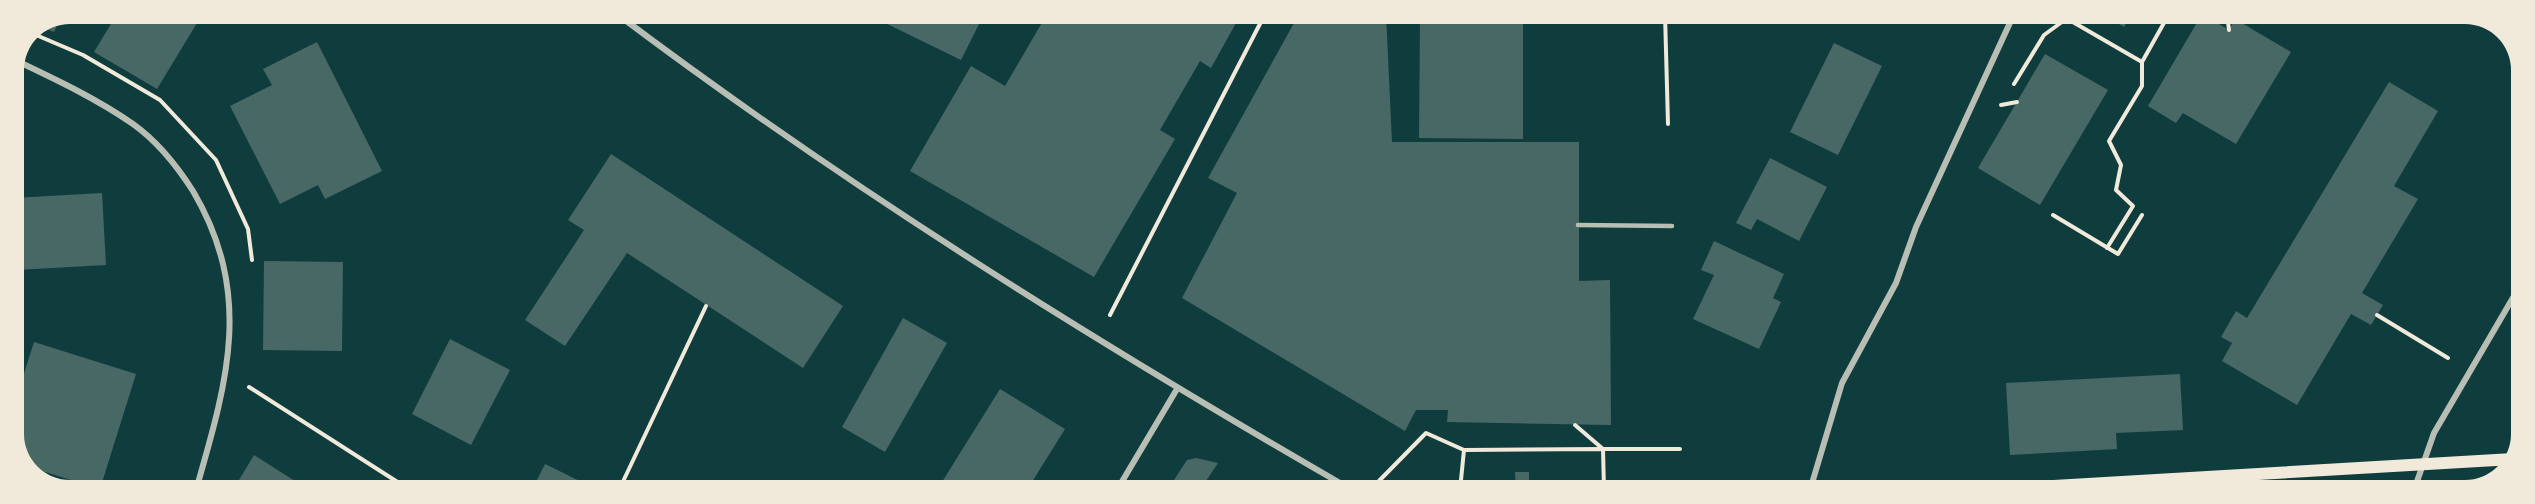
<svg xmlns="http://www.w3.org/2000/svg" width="2535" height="504" font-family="Poppins,sans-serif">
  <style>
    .building { fill: #486865 }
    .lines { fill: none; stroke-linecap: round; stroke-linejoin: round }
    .path { stroke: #f1e9da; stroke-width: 4 }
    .service { stroke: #b8beb3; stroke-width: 4.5 }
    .minor { stroke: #b8beb3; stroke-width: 6 }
    .secondary { stroke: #f1e9da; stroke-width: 12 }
  </style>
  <rect width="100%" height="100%" fill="#0f3d3e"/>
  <g class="building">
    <polygon points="117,14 193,14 200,18 157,89 94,52"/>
    <polygon points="882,14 984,14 961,60 879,20"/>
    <polygon points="1047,14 1241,14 1211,68 1200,61 1160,130 1175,139 1094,277 910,171 971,66 1005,86"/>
    <polygon points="1299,14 1386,14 1392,142 1579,142 1579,281 1610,280 1611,425 1447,422 1448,410 1416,410 1405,431 1182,298 1237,193 1208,178"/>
    <polygon points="1434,14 1496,14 1496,18 1523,18 1523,139 1419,138 1420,19 1434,19"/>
    <polygon points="2102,14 2132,14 2124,27"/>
    <polygon points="2202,14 2229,30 2235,19 2291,52 2236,144 2183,113 2176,123 2148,106"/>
    <polygon points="61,17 54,32 40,26 56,19"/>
    <polygon points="317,42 382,171 325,199 318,185 280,204 230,106 272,85 263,69"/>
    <polygon points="1834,43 1882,66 1838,155 1790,132"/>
    <polygon points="2045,54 2108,90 2040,205 1978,168"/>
    <polygon points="2389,82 2438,111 2394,186 2418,199 2362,293 2383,305 2371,325 2351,314 2297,405 2222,361 2232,343 2221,337 2236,311 2247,318"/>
    <polygon points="611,154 843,306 803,368 627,253 565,346 525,320 584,230 568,220"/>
    <polygon points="1770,158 1827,187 1799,241 1757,219 1751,230 1736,223"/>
    <polygon points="102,193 106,265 16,270 14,198"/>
    <polygon points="1714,241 1784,274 1773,298 1781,302 1759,349 1693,319 1714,275 1701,270"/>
    <polygon points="264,261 343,262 342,351 263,350"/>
    <polygon points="903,318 947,343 885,452 842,427"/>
    <polygon points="450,339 510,370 471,445 412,414"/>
    <polygon points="34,342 136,374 100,489 26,466 14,441 14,405"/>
    <polygon points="2180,374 2183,430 2116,433 2117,449 2010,455 2006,383"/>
    <polygon points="1000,389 1065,429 1027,490 937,490"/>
    <polygon points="254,455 309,490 233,490"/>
    <polygon points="1196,458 1218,463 1200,490 1190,490 1174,480 1187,460"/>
    <polygon points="545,464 598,490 532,490"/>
    <polygon points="1515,472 1529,472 1529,490 1516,490"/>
  </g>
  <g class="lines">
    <g class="path">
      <polyline points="1665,14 1668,124"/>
      <polyline points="2059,14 2142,62 2169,14"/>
      <polyline points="2227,14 2229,30"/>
      <polyline points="29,32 83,55 160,100 216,160 248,229 252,260"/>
      <polyline points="2014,84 2044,35 2066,19"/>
      <polyline points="2001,105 2017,102"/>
      <polyline points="2053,215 2118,254 2142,215"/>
      <polyline points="2107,248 2133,206 2116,190 2121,165 2109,141 2142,86 2142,62"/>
      <polyline points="1110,315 1265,14"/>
      <polyline points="2377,315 2448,358"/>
      <polyline points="249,387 410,490"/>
      <polyline points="1575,425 1603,449 1680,449"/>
      <polyline points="1376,484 1426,433 1464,450 1603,449 1604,490"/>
      <polyline points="619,490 706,306"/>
      <polyline points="1460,490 1464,450"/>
    </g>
    <polyline class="service" points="1578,225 1672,226"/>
    <g class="minor">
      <path d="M617 14C851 190 1099 344 1352 490"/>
      <path d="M17 61C57 80 97 99 133 124 157 141 177 166 193 191 254 295 227 382 196 490"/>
      <polyline points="1117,490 1177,389"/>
      <polyline points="1810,490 1842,383 1896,283 1916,227 2014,14"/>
      <polyline points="2414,490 2434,433 2521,284"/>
    </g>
    <polyline class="secondary" points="1986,490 2513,459"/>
  </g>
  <path d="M0 0H2535V504H0ZM70 24H2465A46 46 0 0 1 2511 70V434A46 46 0 0 1 2465 480H70A46 46 0 0 1 24 434V70A46 46 0 0 1 70 24Z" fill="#f1e9da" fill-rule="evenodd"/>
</svg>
